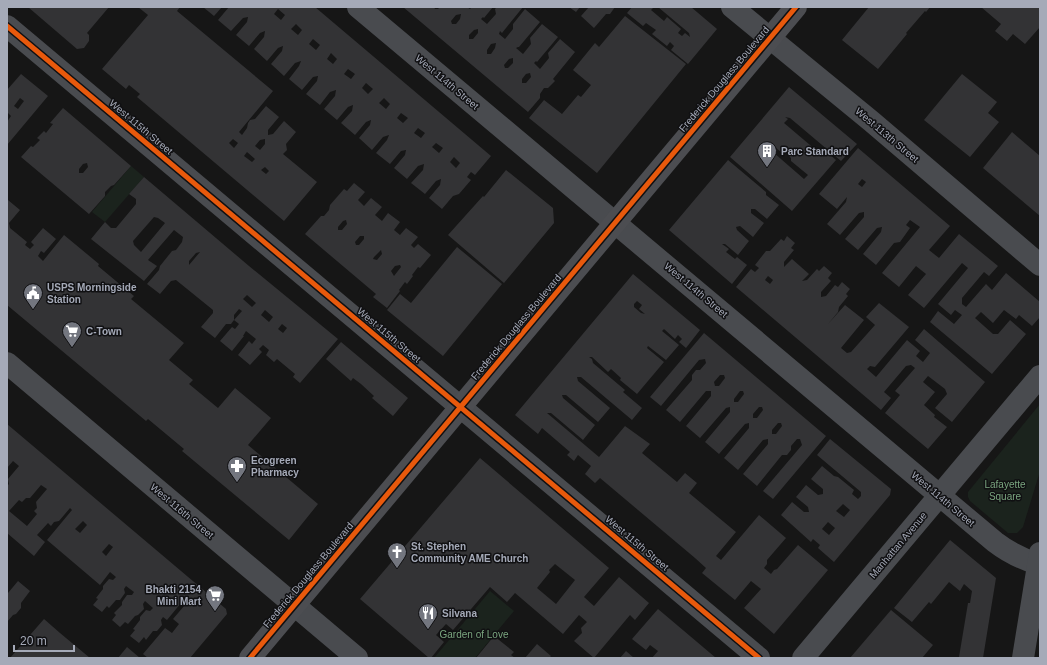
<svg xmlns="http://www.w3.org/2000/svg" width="1047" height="665" font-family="Arial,sans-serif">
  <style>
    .green { fill: #1b231d }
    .building { fill: #333335; fill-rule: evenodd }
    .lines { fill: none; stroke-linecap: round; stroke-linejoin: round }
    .minor { stroke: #494b4f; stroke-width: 22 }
    .major { stroke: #4c4d51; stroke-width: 22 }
    .cycleway-casing { stroke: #101012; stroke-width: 8 }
    .cycleway { stroke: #e8590c; stroke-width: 5 }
    .labels { text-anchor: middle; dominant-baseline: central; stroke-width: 3; stroke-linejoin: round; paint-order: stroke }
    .street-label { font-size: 10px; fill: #a5aab8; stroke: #101012 }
    .poi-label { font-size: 10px; font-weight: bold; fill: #a5aab8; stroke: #101012; text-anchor: start }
    .park-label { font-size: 10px; fill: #7aa57f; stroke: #101012 }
  </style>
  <rect width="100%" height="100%" fill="#161616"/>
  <g class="green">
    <polygon points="131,166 144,177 105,222 92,212"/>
    <polygon points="1040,404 1040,471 1023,527 1017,533 1008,533 970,501 968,497 968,492"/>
    <polygon points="490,591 514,611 475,658 434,658"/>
  </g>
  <g class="building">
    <polygon points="28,7 109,7 87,33 89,35 89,41 84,48 77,49"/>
    <path d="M138 7H180L177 11 273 91 239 132 242 135 247 128 248 123 250 120 255 119 266 106 279 117 268 130V135L273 134 284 121 296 132 286 144 287 150 283 154 317 182 284 221 137 97 140 94 129 85 126 89 102 69 148 15ZM233 139 238 143 234 148 229 143ZM265 139V144L260 150 255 146 260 140ZM247 152 255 159 252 162 244 156ZM265 167 269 171 266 174 261 170Z"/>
    <polygon points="203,7 222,7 214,16"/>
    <path d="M229 7H315L491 156 475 175 471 172 467 177 471 180 459 194 453 196 442 209 429 198 440 185 441 179 436 181 425 194 411 183 423 170 424 164 418 166 407 179 394 168 405 155 406 150 401 151 390 164 376 153 387 140 389 135 383 137 372 150 359 138 370 125 371 120 366 122 355 135 341 123 352 111 353 105 348 107 337 120 324 109 335 96 336 90 330 92 320 105 306 94 317 81 318 76 313 77 302 90 289 79 299 66 301 61 295 63 284 76 271 64 282 51 283 46 278 48 267 61 254 49 264 37 265 31 260 33 249 46 236 35 247 22 248 17 243 18 231 31 218 20ZM278 9 285 15 281 20 274 14ZM296 24 302 30 298 35 291 29ZM313 39 320 45 316 50 309 44ZM331 53 337 59 333 64 327 59ZM348 69 355 74 351 79 344 74ZM366 83 373 89 368 94 362 88ZM384 98 390 104 386 109 379 103ZM401 113 408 118 403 123 397 118ZM418 128 425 133 421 138 414 133ZM436 143 443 148 439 153 432 147ZM454 157 460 163 456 168 450 162Z"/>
    <path d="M403 7H434L435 9H438L440 7H467L470 9 472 7H493L484 18 483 17 481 19 487 24 496 14 495 9 497 7H523L502 33 500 31 499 34 505 39 513 29V24L525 9 540 22 519 47H518L516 48 523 54 531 44 530 38 542 24 558 37 537 62 536 61 534 63 540 69 549 58 548 53 560 39 575 52 553 79 555 81 548 88H544L540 94V98L528 112ZM461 14 460 19 456 24H452L451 21 456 15ZM478 29V33L473 39H469V35L474 30ZM496 43 495 48 491 54H487V50L491 44ZM513 58V63L508 68H505L504 65 509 59ZM530 73 531 77 526 83H522V79L526 74Z"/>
    <polygon points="569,7 580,7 576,12"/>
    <polygon points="589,7 615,7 610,14 606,14 594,28 581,16"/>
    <polygon points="632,7 652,7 653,8 651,10 664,21 667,17 681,29 678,33 682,36 685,33 690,37 689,33 658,7 691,7 717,29 688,64 671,50 674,46 670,42 667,46 652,34 656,30 646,23 643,26 627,13"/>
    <polygon points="869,7 930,7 926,12 925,11 906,33 907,34 878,69 842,40"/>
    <polygon points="981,7 1040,7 1040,27 1025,44 1013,34 1007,41 995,31 1001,24"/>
    <polygon points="625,16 686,64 597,173 529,118 544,100 562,114 578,95 581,97 591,85 573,70 595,43 599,47"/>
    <path d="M21 74 48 96 7 145V122L11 116 7 112V90ZM20 98 24 101 18 109 14 106Z"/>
    <polygon points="962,74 997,102 988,113 999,122 970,157 924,120"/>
    <path d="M789 87 857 144 841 161 790 118 785 117 788 119 784 123 823 156 827 152 836 160 792 211 730 157ZM769 142 782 153H786L791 158V161L808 175 804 179 766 146Z"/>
    <path d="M63 108 131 166 114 185 111 186 105 192V196L89 214 21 157 31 146 33 147 40 140 37 138 44 131 46 133 53 124 50 123ZM87 163 88 167 83 173H79V169L83 164Z"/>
    <polygon points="1012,132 1040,156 1040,216 983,168"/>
    <path d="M858 148 950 226 929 250 939 258 959 234 998 266 989 276 984 272 962 298V304L966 307 986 284 992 290 1006 273 1040 302V317L1032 326 1019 315 1016 319 1004 310 993 323 981 312 975 318 993 334H998L1010 320 1026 334 992 374 930 322 938 311 954 324 962 315 955 310 951 315 938 304 968 268 962 263 924 308 908 295 926 274 916 266 899 287 882 273 920 227 910 220 906 225 910 228 900 242 894 243 876 265 863 254 881 232 882 227 877 228 858 250 845 239 864 217V212L859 213 840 235 827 224 846 202 847 197 837 209 819 194ZM862 179 866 182 862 187 858 184Z"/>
    <polygon points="728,160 766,192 766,195 779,205 767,219 755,209 751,209 751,213 764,223 753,237 740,226 736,227 737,230 749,241 738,255 725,244 722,244 729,249 726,252 735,259 737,257 747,265 732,284 669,230"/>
    <polygon points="506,170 553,208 554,223 504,283 448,235 483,196 484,197"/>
    <path d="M144 177 249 266 338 339 300 383 293 377 295 374 277 359 274 362 266 355 269 350 263 345 259 349 262 352 250 365 238 355 249 341 252 344 256 339 246 331 243 336H244L232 351 220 341 232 327 235 329 239 324 234 320 242 311 239 309 234 315V320L231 324H226L215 338 201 327 213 313V310L176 280 171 281 160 294 147 284 159 270 160 266 172 251 176 250 182 242 183 237 174 230 148 260 157 266 144 281 91 239 105 222 111 228H116L136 204V199L129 194ZM154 217 158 218 165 223 141 252 134 245 133 241ZM200 252 189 265V261L196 253ZM247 295 256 303 252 307 243 299ZM265 310 273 317 269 322 261 315ZM282 324 287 328 283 333 278 329Z"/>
    <path d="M354 183 365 192 358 200 364 206 371 198 382 207 375 215 382 221 388 213 400 222 394 230 400 235 406 228 418 237 411 245 414 248 418 244 431 255 420 268 418 267 412 275 413 276 407 284 405 282 399 290 400 291 387 308 373 297 376 294 305 234 321 216H324L329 210 330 205 344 189 347 191ZM346 220 347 224 342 230H338V227L343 221ZM360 236H364V239L359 245H356L355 242ZM381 250 382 254 377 260 373 259 374 257ZM400 265 401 267 394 276 391 271 395 266Z"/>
    <polygon points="8,200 20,210 9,223 10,228 27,242 25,245 30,249 34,245 31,242 43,228 56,239 44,253 41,251 38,256 43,261 64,235 99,264 98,266 134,296 131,299 184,343 169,360 193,380 189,384 218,408 235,388 271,418 248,445 318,504 289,540 182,451 184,449 148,419 146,421 7,305 7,202"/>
    <path d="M787 236 795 243 791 248 794 250 784 262V267L792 259 809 274 802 281 807 280 817 269 819 271 824 266 832 273 828 278 831 281 821 292V297L826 296 835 285 838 287 842 282 850 289 846 294 848 296 839 307 838 312 828 324 845 305 864 320 841 348 847 353 851 352 875 325 866 317 879 303 909 327 875 367 870 366 867 369 876 377 907 340 920 351 916 356 923 362 930 353 915 340 924 329 985 382 952 422 935 408 947 394 945 389 928 376 923 382 935 392 924 405 935 415 934 417 947 427 928 449 885 413 900 395 895 391 915 368 911 365 906 366 884 392 891 398 881 410 736 287 751 269 755 272 759 268 755 265 766 251H770L781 239 784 241ZM768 276 773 280 770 284 765 280Z"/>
    <polygon points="457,247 502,284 443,356 387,310 400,294 411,303"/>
    <path d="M633 274 700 330 686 348 679 342 682 339 678 335 675 339 664 329 662 331 679 345 666 360 648 346 647 348 664 362 637 394 620 380 621 378 611 369 608 372 592 357H589L592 359 593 363 625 390 623 392 642 408 632 420 581 377H577L578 381 610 408 598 422 566 395H562L563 398 595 425 583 440 551 413H547L599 457 625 426 650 444 642 453 677 482 685 473 697 483 689 493 736 532 716 556 721 560 759 515 786 538 767 560V564L764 568 771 574 774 570 777 569 798 545 828 570 774 634 744 608 761 589 751 581 735 600 702 573 706 568 695 558 600 478 595 483 585 474 591 466 578 455 574 461 567 455 570 452 542 428 538 434 515 415ZM637 301 642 305 639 309 645 314 641 313 634 307V304Z"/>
    <path d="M704 333 826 436 773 499 763 491 802 445 800 439H797L791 446V450L787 455H782L757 486 743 474 768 444V439L763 440 738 470 724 458 749 428V423L745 424 719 454 705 442 730 412V407L726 408 700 438 686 426 711 396V391H706L680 422 666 410 692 380V375L696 370H700L706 363 705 359 699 360 661 406 650 397ZM720 375H724L725 378 719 386H715L714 382ZM740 391H743L744 394 738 402H734V399ZM759 407H762L763 410 757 418H753V414ZM778 423H781L782 426 776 434H772V430Z"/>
    <polygon points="341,342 408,398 393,416 372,398 374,396 361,384 353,378 351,381 326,359"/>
    <path d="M7 424 226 609 227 614 190 658H148L143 654 165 628 172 633 179 624 173 619 190 599 186 597 167 620 163 617 161 620 162 625 157 631H153L146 640 144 637 139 643 130 636 135 630 133 629 140 620V617L146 610 150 611 153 608 145 601 143 604 144 609 138 615 135 616 128 624 125 622 120 627 112 620 116 615 114 613 122 605V602L127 595H132L134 592 126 586 124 589 125 593 120 600H116L109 608 107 606 102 612 93 605 98 599 96 598 103 589V586L109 579 113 580 116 577 110 572 100 585 47 540 72 510 70 508 59 521 54 522 51 526 48 523 37 535 45 542 34 556 7 533V486L9 484 8 479 19 466 13 461 7 468ZM41 485 47 489 36 502 37 508 34 511 37 514 27 526 9 511 19 500 22 502 26 498H30ZM83 521 87 525 80 533 75 529ZM109 544 113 547 106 556 102 552Z"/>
    <path d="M830 439 891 489 890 495 834 562 818 548 820 545 813 539 811 542 781 515 792 502 804 512H809L808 507 796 497 806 485 818 495 823 494V489L811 479 822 466 834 476 838 477 854 490 852 494 858 499 861 496V492L817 455ZM843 504 850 510 844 517 836 511ZM828 522 835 528 829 535 822 529Z"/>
    <path d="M480 458 609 568 584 597 594 606 619 577 649 603 635 620 630 615 594 658 574 641 582 633 581 628 587 622 579 615 563 634 515 593 507 602 490 587 453 630 446 624 436 635 444 642 431 658H429L360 599ZM555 564 575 580 556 604 537 588 550 572 549 570Z"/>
    <polygon points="950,540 996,578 983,658 961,658 959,657 968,603 970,603 972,591 964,584 960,591 949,582 931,604 929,602 912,622 894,608"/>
    <polygon points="18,581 30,591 21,603 21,608 16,614 13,615 7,622 7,593 8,593"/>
    <polygon points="658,609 716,658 652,658 658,651 650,645 646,650 632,639"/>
    <polygon points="891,610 933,645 922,658 850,658"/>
    <polygon points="44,619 60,633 90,658 10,658"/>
    <polygon points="494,636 514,652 511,655 515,658 476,658"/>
    <polygon points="537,644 551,656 549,658 525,658"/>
    <polygon points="127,647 140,658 118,658"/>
    <polygon points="626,651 634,658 620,658"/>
  </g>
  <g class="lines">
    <g class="minor">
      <path d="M358 7 995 542C1008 552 1022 559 1038 564"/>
      <polyline points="732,7 871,121 1040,265"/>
      <polyline points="7,26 759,658"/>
      <polyline points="7,363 357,658"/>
      <polyline points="803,658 1040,376"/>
      <polyline points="1023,658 1040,553"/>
    </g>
    <polyline class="major" points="250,658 796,7"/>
    <g class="cycleway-casing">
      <g id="cycleway">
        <polyline points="7,26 759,658"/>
        <polyline points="250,658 796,7"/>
      </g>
    </g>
    <use href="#cycleway" class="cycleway"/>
  </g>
  <defs>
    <g id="building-pin" transform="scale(1)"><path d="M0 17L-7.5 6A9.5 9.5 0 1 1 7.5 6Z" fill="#73767f" stroke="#101012"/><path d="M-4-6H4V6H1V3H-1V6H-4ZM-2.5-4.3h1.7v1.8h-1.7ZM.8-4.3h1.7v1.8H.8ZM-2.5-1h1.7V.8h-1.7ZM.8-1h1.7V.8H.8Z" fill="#fff"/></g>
    <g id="civic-pin" transform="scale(1)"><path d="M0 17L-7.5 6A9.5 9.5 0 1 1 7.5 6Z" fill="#73767f" stroke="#101012"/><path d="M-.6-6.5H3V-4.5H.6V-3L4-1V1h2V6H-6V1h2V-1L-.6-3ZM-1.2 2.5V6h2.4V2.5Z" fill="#fff"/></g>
    <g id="supermarket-pin" transform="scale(1)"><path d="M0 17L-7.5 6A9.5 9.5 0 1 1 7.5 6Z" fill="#73767f" stroke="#101012"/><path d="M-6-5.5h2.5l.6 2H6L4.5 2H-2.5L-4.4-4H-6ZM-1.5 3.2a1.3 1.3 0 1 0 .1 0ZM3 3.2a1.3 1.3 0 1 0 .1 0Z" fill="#fff"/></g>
    <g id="pharmacy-pin" transform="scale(1)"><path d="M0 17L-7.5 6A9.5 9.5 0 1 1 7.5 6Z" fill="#73767f" stroke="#101012"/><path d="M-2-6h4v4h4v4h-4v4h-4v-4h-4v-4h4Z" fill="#fff"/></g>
    <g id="church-pin" transform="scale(1)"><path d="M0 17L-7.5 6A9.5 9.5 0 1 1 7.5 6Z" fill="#73767f" stroke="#101012"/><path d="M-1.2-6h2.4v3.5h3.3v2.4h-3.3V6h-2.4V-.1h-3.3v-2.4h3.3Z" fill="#fff"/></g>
    <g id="restaurant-pin" transform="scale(1)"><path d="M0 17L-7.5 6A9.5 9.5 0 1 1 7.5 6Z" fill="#73767f" stroke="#101012"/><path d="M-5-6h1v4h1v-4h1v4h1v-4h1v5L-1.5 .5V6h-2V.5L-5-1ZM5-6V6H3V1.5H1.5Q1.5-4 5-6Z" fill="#fff"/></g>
  </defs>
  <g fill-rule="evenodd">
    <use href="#building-pin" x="767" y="151"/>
    <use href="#civic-pin" x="33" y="293"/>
    <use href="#supermarket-pin" x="72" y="331"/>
    <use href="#pharmacy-pin" x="237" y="466"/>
    <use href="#church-pin" x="397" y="552"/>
    <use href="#supermarket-pin" x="215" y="595"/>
    <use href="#restaurant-pin" x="428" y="613"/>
  </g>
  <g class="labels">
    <g class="street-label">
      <text transform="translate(724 79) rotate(-50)">Frederick Douglass Boulevard</text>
      <text transform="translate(447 82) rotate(40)">West 114th Street</text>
      <text transform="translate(141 127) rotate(40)">West 115th Street</text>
      <text transform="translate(887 135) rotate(40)">West 113th Street</text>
      <text transform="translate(696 290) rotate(40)">West 114th Street</text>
      <text transform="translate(516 327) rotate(-50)">Frederick Douglass Boulevard</text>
      <text transform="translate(389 335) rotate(40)">West 115th Street</text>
      <text transform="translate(943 499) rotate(40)">West 114th Street</text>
      <text transform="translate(182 511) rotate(40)">West 116th Street</text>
      <text transform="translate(637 543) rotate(40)">West 115th Street</text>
      <text transform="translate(898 545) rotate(-50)">Manhattan Avenue</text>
      <text transform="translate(308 575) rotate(-50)">Frederick Douglass Boulevard</text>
    </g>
    <g class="poi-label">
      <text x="781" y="151">Parc Standard</text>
      <text x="47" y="287">USPS Morningside<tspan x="47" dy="12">Station</tspan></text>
      <text x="86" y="331">C-Town</text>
      <text x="251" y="460">Ecogreen<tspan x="251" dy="12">Pharmacy</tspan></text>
      <text x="411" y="546">St. Stephen<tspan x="411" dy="12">Community AME Church</tspan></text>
      <text x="201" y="589" text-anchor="end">Bhakti 2154<tspan x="201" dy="12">Mini Mart</tspan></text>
      <text x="442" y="613">Silvana</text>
    </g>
    <g class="park-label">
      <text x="1005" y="484">Lafayette<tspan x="1005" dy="12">Square</tspan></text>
      <text x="474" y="634">Garden of Love</text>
    </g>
  </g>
  <rect width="1047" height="665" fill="none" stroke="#a5aab8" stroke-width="16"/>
  <path d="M14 645v6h60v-6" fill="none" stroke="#a5aab8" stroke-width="2"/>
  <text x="20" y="645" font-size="12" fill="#a5aab8" stroke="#101012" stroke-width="3" paint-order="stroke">20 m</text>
</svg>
